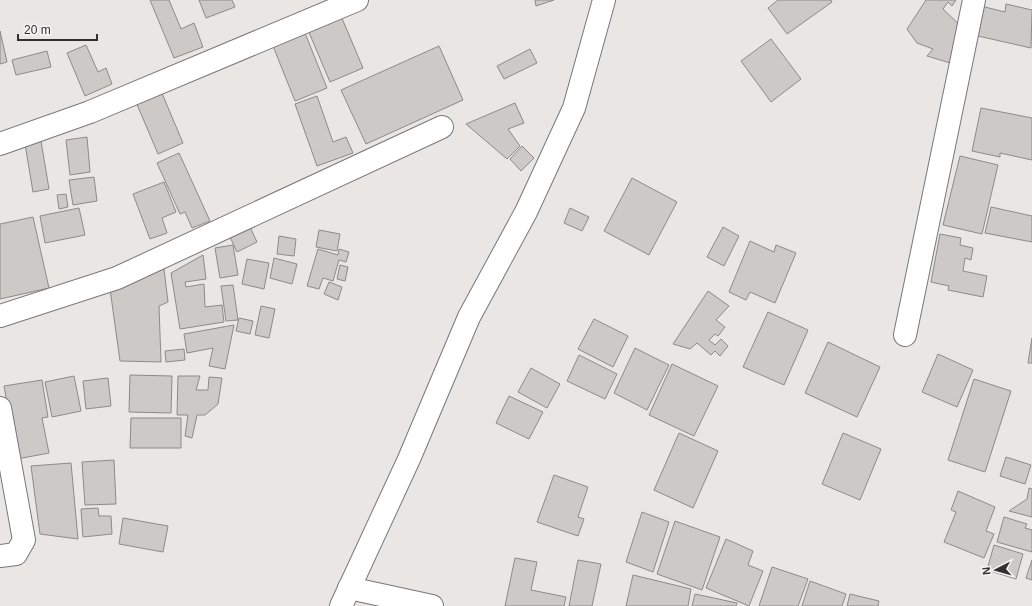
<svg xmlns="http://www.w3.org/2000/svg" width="1032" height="606" font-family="Helvetica,sans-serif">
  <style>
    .building { fill: #ccc9c7; stroke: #8e8a89 }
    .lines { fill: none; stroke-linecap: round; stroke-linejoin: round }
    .minor-casing { stroke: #7a7776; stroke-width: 24 }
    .minor { stroke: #fff; stroke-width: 22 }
  </style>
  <rect width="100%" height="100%" fill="#eae6e4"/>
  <g class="building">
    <polygon points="150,0 169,0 181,29 194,23 203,47 174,58"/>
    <polygon points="199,0 232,0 235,7 206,18"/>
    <polygon points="535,0 554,0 536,6"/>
    <polygon points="778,0 831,0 832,2 787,34 768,8"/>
    <polygon points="926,0 956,0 952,6 948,2 943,9 967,32 957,65 927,56 933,49 917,43 907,29"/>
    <polygon points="1006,4 1032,10 1031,48 978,36 980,27 976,26 981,6 1005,12"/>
    <polygon points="341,16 363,68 330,82 308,30"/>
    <polygon points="0,31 7,62 0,64"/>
    <polygon points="305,33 327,88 295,101 273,46"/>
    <polygon points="771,39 801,79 771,102 741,61"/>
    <polygon points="86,45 98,72 106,68 112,84 85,96 67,53"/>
    <polygon points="439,46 463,100 366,144 341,90"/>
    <polygon points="530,49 537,63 504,79 497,66"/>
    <polygon points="47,51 51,67 16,75 12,60"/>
    <polygon points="161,91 183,143 158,154 136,102"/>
    <polygon points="317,96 333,142 346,137 353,153 317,166 295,104"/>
    <polygon points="515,103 524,123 508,129 520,146 507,159 466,124"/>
    <polygon points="981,108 1032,118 1032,160 1000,153 1000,157 972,151"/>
    <polygon points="87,137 90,172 70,175 66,140"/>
    <polygon points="41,141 49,189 33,192 25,144"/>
    <polygon points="522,146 534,158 521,171 510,159"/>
    <polygon points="179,153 210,221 192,228 185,212 180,214 157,163"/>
    <polygon points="960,156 998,165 982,234 943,225"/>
    <polygon points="94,177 97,201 73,205 69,180"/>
    <polygon points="632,178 677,202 649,255 604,231"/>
    <polygon points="164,182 176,212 162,218 167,233 150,239 133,194"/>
    <polygon points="66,194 68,207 59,209 57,195"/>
    <polygon points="991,207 1032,216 1032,242 985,233"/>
    <polygon points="79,208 85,235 45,243 40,216"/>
    <polygon points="570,208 589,217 582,231 564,223"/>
    <polygon points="33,217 49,288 0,299 0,224"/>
    <polygon points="250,227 257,242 237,252 230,237"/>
    <polygon points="723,227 739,236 724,266 707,257"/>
    <polygon points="319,230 340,234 337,251 316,247"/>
    <polygon points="940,234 961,238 960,245 973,248 971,260 965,258 963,271 987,276 983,297 948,290 949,286 931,282"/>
    <polygon points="279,236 296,239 294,256 277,254"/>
    <polygon points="750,241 774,252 776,245 796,253 775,303 750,292 746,300 729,292"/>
    <polygon points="233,245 238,275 220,278 215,248"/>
    <polygon points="318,249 338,255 339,249 349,252 346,262 339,260 333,281 323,278 319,289 307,286"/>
    <polygon points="203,255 206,279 185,282 186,287 204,284 205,307 222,305 224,322 180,329 171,273"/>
    <polygon points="274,258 297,264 292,284 270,278"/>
    <polygon points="247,259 269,263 264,289 242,284"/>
    <polygon points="340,265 348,267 345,281 337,279"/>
    <polygon points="164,269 168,302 159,306 161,362 120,361 110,289"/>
    <polygon points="329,282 342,287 338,300 324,294"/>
    <polygon points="233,285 238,320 226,321 221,286"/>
    <polygon points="708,291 729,306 716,320 725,327 718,336 715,334 709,340 715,345 721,339 728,346 720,356 715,351 711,355 697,343 690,349 673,344"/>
    <polygon points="261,306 275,309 269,338 255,335"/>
    <polygon points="768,312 808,330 784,385 743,367"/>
    <polygon points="239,318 253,321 250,334 236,331"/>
    <polygon points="594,319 628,336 613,367 578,349"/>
    <polygon points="234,325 225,369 209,366 213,348 187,353 184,334"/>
    <polygon points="1032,338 1032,363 1028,363"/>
    <polygon points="828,342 880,367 857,417 805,393"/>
    <polygon points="635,348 669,365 647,410 614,393"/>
    <polygon points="184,349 185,360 166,362 165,351"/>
    <polygon points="938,354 973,370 957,407 922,392"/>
    <polygon points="579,355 617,374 605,399 567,381"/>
    <polygon points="672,364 718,386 694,436 649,415"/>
    <polygon points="531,368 560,384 547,408 518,392"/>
    <polygon points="130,375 172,376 171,413 129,412"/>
    <polygon points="74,376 81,411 52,417 45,382"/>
    <polygon points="178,376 200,376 196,390 208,390 209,377 222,378 218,404 205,415 197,415 192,438 185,436 188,415 177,415"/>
    <polygon points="108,378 111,406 86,409 83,381"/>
    <polygon points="974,379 1011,391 985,472 948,460"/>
    <polygon points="42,380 48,417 42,418 49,453 17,459 4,386"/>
    <polygon points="509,396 543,412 529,439 496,423"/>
    <polygon points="131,418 181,418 181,448 130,448"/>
    <polygon points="679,433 718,451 693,508 654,490"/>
    <polygon points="843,433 881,449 860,500 822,484"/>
    <polygon points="1006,457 1031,465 1025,484 1000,476"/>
    <polygon points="114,460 116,504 85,505 82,462"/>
    <polygon points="71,463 78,539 40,534 31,466"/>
    <polygon points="554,475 588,487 578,517 584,519 578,536 537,522"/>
    <polygon points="1029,488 1032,489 1032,517 1009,511 1027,499"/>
    <polygon points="958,491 995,507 986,531 994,534 984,558 944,542 956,512 951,510"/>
    <polygon points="98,508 99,516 111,516 112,534 83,537 81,509"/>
    <polygon points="642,512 669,522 653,572 626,562"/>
    <polygon points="1004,517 1027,524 1025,528 1032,530 1032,552 997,542"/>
    <polygon points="123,518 168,526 163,552 119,544"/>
    <polygon points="675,521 720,537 702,590 657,574"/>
    <polygon points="726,539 753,551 748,565 763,571 749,606 706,588"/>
    <polygon points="994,545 1023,554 1016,579 987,570"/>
    <polygon points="515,558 537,562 531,590 566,597 564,606 505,606"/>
    <polygon points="578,560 601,564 592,606 569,606"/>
    <polygon points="1032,560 1032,580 1026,578"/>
    <polygon points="772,567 808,579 798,606 759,606"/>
    <polygon points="633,575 691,589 688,606 626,606"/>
    <polygon points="810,581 846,594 842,606 802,606"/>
    <polygon points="695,594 737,603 736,606 692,606"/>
    <polygon points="850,594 879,601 878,606 847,606"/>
  </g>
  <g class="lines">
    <g class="minor-casing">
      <g id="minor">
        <polyline points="0,144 90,112 357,0"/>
        <polyline points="0,316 117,278 442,127"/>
        <polyline points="905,335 974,0"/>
        <polyline points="0,408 24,540 16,554 0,556"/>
        <polyline points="349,588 432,606"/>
        <polyline points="341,606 409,459 469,317 526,212 574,108 604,0"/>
      </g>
    </g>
    <use href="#minor" class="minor"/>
  </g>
  <g transform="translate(996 570) rotate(264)" stroke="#f7f3f2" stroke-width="3" paint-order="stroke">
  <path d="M0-3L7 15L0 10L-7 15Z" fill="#312f2f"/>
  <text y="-6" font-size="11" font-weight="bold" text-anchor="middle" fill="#312f2f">N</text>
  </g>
  <path d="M18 34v6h79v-6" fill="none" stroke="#312f2f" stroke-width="2"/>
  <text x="24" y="34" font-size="12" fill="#312f2f" stroke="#f7f3f2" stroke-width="3" paint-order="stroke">20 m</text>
</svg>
